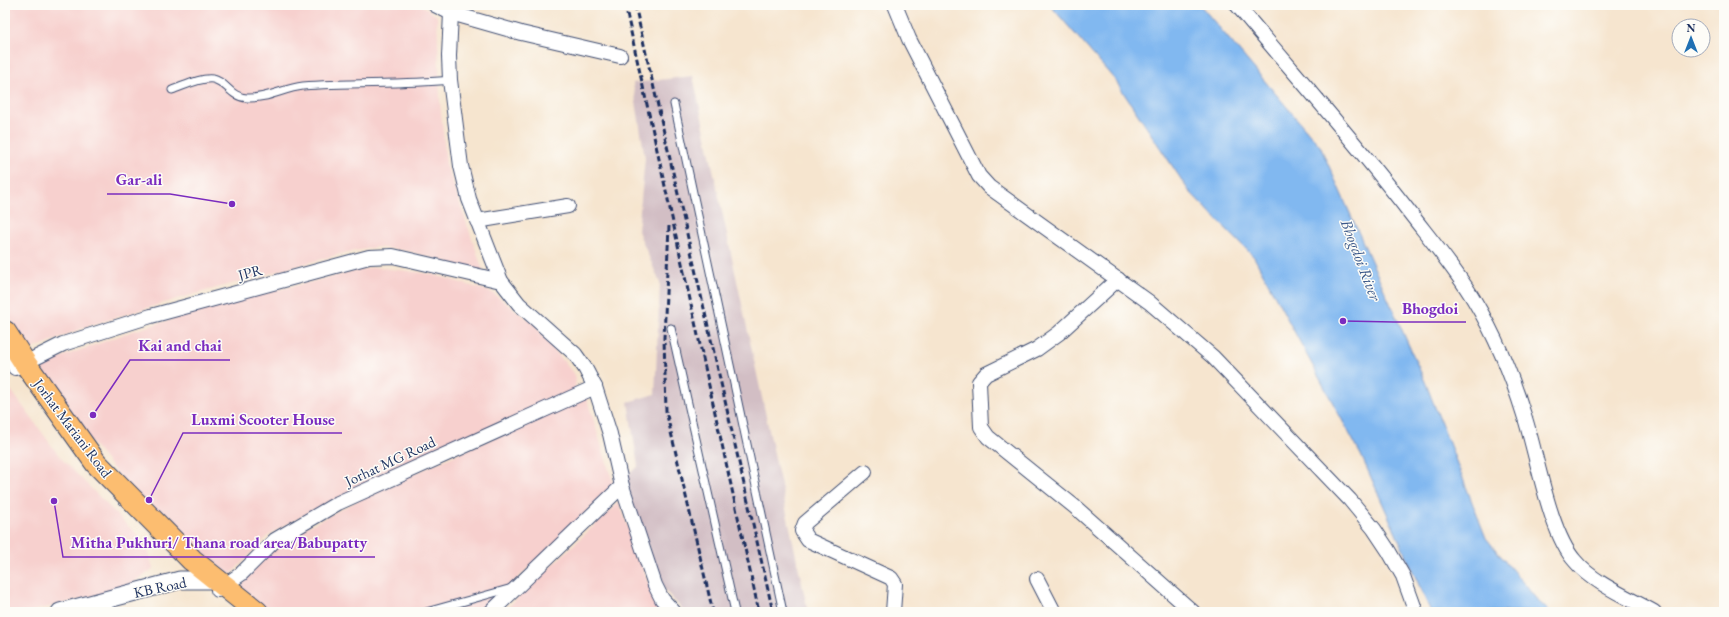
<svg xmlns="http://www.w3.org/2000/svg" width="1729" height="617" font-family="'EB Garamond',serif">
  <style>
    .built { fill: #f7d0ce }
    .industrial { fill: #d2bec4 }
    .water { fill: #81b8f0; stroke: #4e74a7 }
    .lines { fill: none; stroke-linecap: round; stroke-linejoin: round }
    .service-casing { stroke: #3c4a6f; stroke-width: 9 }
    .minor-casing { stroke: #3c4a6f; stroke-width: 16 }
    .tertiary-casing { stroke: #3c4a6f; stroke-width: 19 }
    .trunk-casing { stroke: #3c4a6f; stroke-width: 24 }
    .service { stroke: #fff; stroke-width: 7 }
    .minor { stroke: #fff; stroke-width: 14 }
    .tertiary { stroke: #fff; stroke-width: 17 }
    .trunk { stroke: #fcbd6f; stroke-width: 22 }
    .rail { stroke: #1b2f5e; stroke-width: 3; stroke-dasharray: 6 3; stroke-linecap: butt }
    .labels { text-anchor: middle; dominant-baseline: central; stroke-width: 3; stroke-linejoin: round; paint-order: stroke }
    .street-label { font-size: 15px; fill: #1b2f5e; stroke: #fdfcf7 }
    .water-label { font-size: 16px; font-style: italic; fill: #3a588a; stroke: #fdfcf7 }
    .leader { fill: none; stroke: #7b2cbf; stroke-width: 1.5 }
    .callout-dot { fill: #7b2cbf; stroke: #fdfcf7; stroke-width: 1.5 }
    .callout-label { font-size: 16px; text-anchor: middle; font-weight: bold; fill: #7b2cbf; stroke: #fdfcf7; stroke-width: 3; stroke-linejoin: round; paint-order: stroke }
  </style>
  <rect width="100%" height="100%" fill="#fdfcf7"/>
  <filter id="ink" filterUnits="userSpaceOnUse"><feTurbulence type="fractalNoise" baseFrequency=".025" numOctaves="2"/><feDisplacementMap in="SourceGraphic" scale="8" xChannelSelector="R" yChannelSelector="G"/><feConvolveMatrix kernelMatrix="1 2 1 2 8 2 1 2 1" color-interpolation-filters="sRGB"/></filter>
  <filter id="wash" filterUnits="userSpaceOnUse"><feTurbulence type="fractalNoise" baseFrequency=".012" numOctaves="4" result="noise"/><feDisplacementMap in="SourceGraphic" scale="16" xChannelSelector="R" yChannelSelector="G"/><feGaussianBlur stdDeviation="0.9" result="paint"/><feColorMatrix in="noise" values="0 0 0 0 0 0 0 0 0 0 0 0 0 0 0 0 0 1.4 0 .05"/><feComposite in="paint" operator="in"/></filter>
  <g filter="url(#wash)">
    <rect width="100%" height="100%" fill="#f6e5cf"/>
    <g class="built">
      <polygon points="5,5 421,5 437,16 440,101 446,164 484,273 408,251 376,247 344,253 180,298 88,326 30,350 5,310"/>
      <polygon points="374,267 432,274 491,292 533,323 576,377 575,391 403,466 291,522 269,535 230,575 199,551 128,487 74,421 39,365 133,331 236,300"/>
      <polygon points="5,382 60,457 147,545 153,569 124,589 28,612 5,612"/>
      <polygon points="586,396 614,486 482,612 266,612 240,587 277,543 378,490"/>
      <polygon points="619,502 647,580 664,612 503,612"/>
    </g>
    <polygon class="industrial" points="693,76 808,612 685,612 657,582 625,479 629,473 638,467 628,402 655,394 660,283 638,231 645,158 633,83"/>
    <polygon class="water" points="1050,5 1200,5 1320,146 1426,384 1486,538 1538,601 1550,612 1431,612 1361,455 1254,257 1189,191 1115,80"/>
  </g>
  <g filter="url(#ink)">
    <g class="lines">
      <g class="service-casing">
        <g id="service">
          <path d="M172 90C184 86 201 77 213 79 227 82 230 97 247 98 267 99 284 88 303 86 352 82 401 85 450 80"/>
          <polyline points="674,104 783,612"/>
          <polyline points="671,328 735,612"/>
          <polyline points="426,612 512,588"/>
        </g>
      </g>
      <g class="minor-casing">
        <g id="minor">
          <polyline points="435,5 451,13 521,33 620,56"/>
          <polyline points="895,5 909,39 979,176 989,187 1149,302 1213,357 1350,500 1374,529 1388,550 1403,576 1416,612"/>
          <path d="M1237 5C1294 73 1353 139 1407 209 1430 239 1455 268 1474 300 1495 335 1512 376 1524 415 1537 454 1549 532 1575 561 1593 583 1629 598 1654 612"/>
          <polyline points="451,13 449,56 450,80 461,166 469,199 501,281 519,304 575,354 585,368 595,387 610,434 622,486 655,585 662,599 674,612"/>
          <polyline points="477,221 568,206"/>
          <polyline points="1118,279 1059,333 1037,349 986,374 979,382 981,427 988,437 1075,507 1193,612"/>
          <polyline points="5,362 10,360"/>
          <polyline points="15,368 63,344 151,316 369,257 393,256 501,281"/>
          <polyline points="865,472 805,523 802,531 808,540 891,578 895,584 893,612"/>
          <polyline points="1037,579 1054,612"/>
          <polyline points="218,590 241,574 275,540 338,503 595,387"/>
          <polyline points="491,612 622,486"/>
        </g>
      </g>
      <g class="tertiary-casing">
        <polyline id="tertiary" points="60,612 180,580 215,580"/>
      </g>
      <g class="trunk-casing">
        <polyline id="trunk" points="5,332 25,363 96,463 192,560 257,612"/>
      </g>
      <use href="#service" class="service"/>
      <use href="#minor" class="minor"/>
      <use href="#tertiary" class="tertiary"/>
      <use href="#trunk" class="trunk"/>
      <g class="rail">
        <polyline points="625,5 759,612"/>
        <polyline points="635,5 773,612"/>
        <polyline points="669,226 664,338 666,411 713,612"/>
      </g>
    </g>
  </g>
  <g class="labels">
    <g class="street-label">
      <text transform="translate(250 272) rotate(-15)">JPR</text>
      <text transform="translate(73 428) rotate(53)">Jorhat Mariani Road</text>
      <text transform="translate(390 461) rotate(-25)">Jorhat MG Road</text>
      <text transform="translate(160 587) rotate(-12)">KB Road</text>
    </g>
    <g class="water-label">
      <text transform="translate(1361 260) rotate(69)">Bhogdoi River</text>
    </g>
  </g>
  <path class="leader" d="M232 204L170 194H107M1343 321L1394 322H1466M93 415L130 360H230M149 500L183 433H342M54 501L63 557H375"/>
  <g class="callout-dot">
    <circle cx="232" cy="204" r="4"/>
    <circle cx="1343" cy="321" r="4"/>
    <circle cx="93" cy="415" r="4"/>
    <circle cx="149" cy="500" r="4"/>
    <circle cx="54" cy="501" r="4"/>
  </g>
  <g class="callout-label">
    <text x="139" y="185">Gar-ali</text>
    <text x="1430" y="314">Bhogdoi</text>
    <text x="180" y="351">Kai and chai</text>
    <text x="263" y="425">Luxmi Scooter House</text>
    <text x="219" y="548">Mitha Pukhuri/ Thana road area/Babupatty</text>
  </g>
  <rect width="1729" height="617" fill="none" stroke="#fdfcf7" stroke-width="20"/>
  <g transform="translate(1691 38)"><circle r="19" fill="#fdfcf7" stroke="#a3aaba"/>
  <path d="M0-3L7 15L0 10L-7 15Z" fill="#1f6fb2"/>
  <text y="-6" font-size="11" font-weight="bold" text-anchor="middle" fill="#1b2f5e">N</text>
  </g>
</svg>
